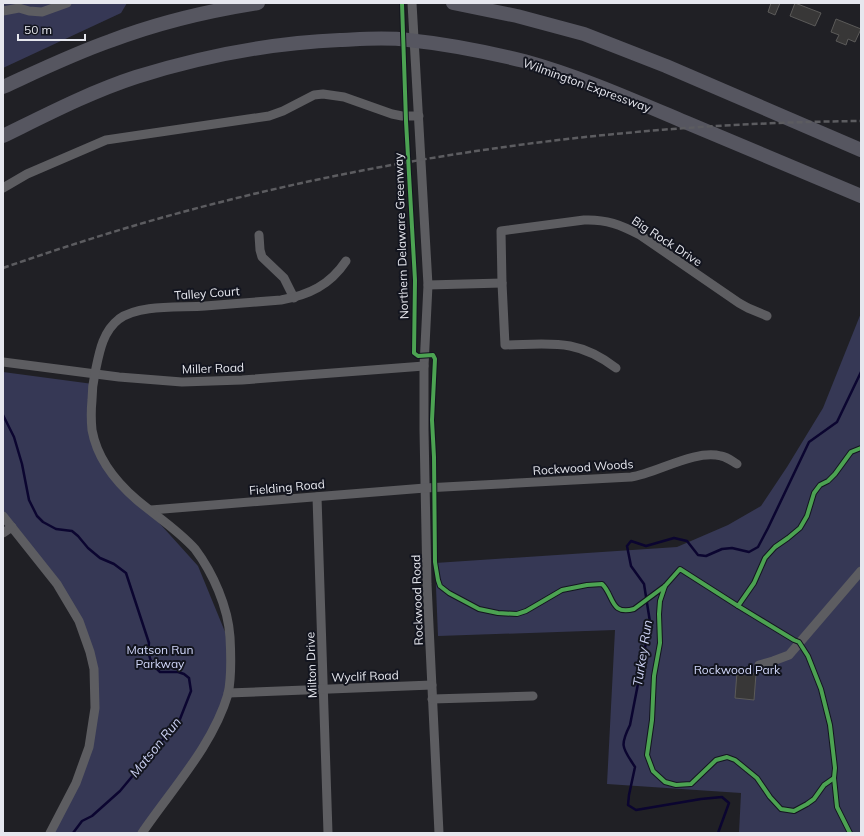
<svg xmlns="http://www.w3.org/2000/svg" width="864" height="836" font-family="Mulish,sans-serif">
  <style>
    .green { fill: #363855 }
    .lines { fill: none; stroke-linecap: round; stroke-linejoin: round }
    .stream { stroke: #0b0530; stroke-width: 2.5 }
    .building { fill: #383737; stroke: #5b5a59 }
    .minor { stroke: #5d5d61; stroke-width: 9 }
    .highway { stroke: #565660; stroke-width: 14 }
    .rail { stroke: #5c5c60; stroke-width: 2.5; stroke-dasharray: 6 3; stroke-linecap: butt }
    .cycleway-casing { stroke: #13151f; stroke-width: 6 }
    .cycleway { stroke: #4ca352; stroke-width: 4 }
    .labels { text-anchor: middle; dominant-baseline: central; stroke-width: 4; stroke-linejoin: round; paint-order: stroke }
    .street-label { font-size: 12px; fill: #e6e7ee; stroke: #13151f }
    .park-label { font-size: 12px; fill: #d2d8fa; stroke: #13151f }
    .water-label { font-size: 13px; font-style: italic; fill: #cbd0f2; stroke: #13151f }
  </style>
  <rect width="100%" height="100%" fill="#202025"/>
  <g class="green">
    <polygon points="3,3 127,3 121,13 3,68"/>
    <polygon points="861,313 861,833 739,833 741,793 607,784 615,630 438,636 435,563 677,547 728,525 761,506 787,467 823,408"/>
    <polygon points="3,372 93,384 91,419 106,464 198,566 230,644 228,693 206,742 142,833 50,833 83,765 95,691 79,621 3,515"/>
  </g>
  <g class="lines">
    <g class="stream">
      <path d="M3 415 14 437 22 464 29 500 37 516 43 522 56 529 72 531 78 536 88 548 100 558 114 564 126 573 149 643C147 656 151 664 160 672H178L184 674 189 678 191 691 180 719 120 791 92 816 82 821 73 833"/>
      <path d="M718 833 729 803 722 797 701 799 636 810 628 805 629 795 635 767C623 748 619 747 630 725L650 622 644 584 631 566 627 546 631 541 646 546 674 538 687 541 698 555 706 556 722 549 732 548 749 552 758 547 768 528 809 442 837 422 861 372"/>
    </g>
  </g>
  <g class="building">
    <polygon points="771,3 780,3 775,15 768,12"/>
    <polygon points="795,3 821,13 815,26 790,16"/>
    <polygon points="836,19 861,29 855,42 848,39 846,45 836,41 839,35 831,32"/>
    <polygon points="737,672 756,674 754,700 735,698"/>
  </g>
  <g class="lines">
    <g class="minor">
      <polyline points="412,3 428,285 424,366 424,430 427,584 439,833"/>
      <polyline points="3,11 19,8 29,11 42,12 67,3"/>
      <polyline points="3,188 27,174 106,140 269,116 283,111 314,95 323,94 344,97 392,114 402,116 419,116"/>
      <polyline points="259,235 260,250 262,257 284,278 294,298"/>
      <polyline points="428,285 502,283"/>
      <polyline points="3,362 119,377 182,382 242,380 424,366"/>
      <path d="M616 368C577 338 551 344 505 345L502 283 501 231 584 220C606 219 621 225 640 235L739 303 748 308 767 316"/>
      <polyline points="317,497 328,833"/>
      <path d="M151 510 425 488 631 477C657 473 695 449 721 456 727 457 732 461 737 464"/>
      <polyline points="3,516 57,584 79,621 90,652 94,669 95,708 89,747 76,783 50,833"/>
      <polyline points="3,533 12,527"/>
      <polyline points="759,665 773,661 789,655 861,571"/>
      <polyline points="228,693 432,685"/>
      <polyline points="432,699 533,696"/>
      <path d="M142 833C172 789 213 745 228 694 232 676 231 655 230 637 228 607 213 573 195 549 178 530 156 516 137 500 116 482 97 458 92 430 91 420 91 410 92 400 92 391 93 382 95 373 99 354 102 332 119 319 140 304 180 308 205 306 230 304 256 302 281 300 309 295 330 285 346 261"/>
    </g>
    <g class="highway">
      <polyline points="453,3 517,16 584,34 666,66 861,150"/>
      <path d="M3 87C38 71 73 54 110 41 157 23 207 11 258 3"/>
      <path d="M3 136C46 115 90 92 136 77 203 56 270 43 340 40 363 39 386 37 408 40 447 44 487 52 524 61 579 76 633 100 685 122 744 147 802 171 861 196"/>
    </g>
    <path class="rail" d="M3 268C72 244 142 222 213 204 424 150 643 123 861 121"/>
    <g class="cycleway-casing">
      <g id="cycleway">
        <path d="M402 3 406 121 415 280 414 353 418 356 433 355 435 359 432 420 434 457 435 562 438 580 440 586 449 593 479 609 498 613 517 614 526 611 562 590 587 585 602 584C614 595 610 616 634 609L665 586 680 569 738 606 754 583 765 558 775 547 788 538 800 528 807 516 814 493 820 485 828 481 835 474 851 452 861 448"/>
        <polyline points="665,586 660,601 659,614 660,643 654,676 652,720 647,755 653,771 665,782 676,785 691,784 716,760 727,757 735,760 757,778 770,797 781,809 794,811 807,804 814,799 824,785 834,778"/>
        <polyline points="738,606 794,640 799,642 808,656 821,689 830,725 835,768 834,778 837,807 850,833"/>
      </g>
    </g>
    <use href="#cycleway" class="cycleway"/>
  </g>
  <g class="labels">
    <g class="street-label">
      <text transform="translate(587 85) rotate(20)">Wilmington Expressway</text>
      <text transform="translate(401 236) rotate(-92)">Northern Delaware Greenway</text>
      <text transform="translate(667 241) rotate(33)">Big Rock Drive</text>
      <text transform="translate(207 293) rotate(-4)">Talley Court</text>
      <text transform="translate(213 368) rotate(-2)">Miller Road</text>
      <text transform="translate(583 467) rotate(-4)">Rockwood Woods</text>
      <text transform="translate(287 487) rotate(-5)">Fielding Road</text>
      <text transform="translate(417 600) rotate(-92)">Rockwood Road</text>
      <text transform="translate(311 665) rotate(-92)">Milton Drive</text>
      <text transform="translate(365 676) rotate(-2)">Wyclif Road</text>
    </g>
    <g class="park-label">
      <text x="160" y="649">Matson Run<tspan x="160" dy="14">Parkway</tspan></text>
      <text x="737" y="669">Rockwood Park</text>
    </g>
    <g class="water-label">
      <text transform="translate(642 653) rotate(-81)">Turkey Run</text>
      <text transform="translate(155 747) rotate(-51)">Matson Run</text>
    </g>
  </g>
  <rect width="864" height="836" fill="none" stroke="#e6e7ee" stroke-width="8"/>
  <path d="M18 34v6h67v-6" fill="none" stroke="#e6e7ee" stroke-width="2"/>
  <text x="24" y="34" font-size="12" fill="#e6e7ee" stroke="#13151f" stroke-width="3" paint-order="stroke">50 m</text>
</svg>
